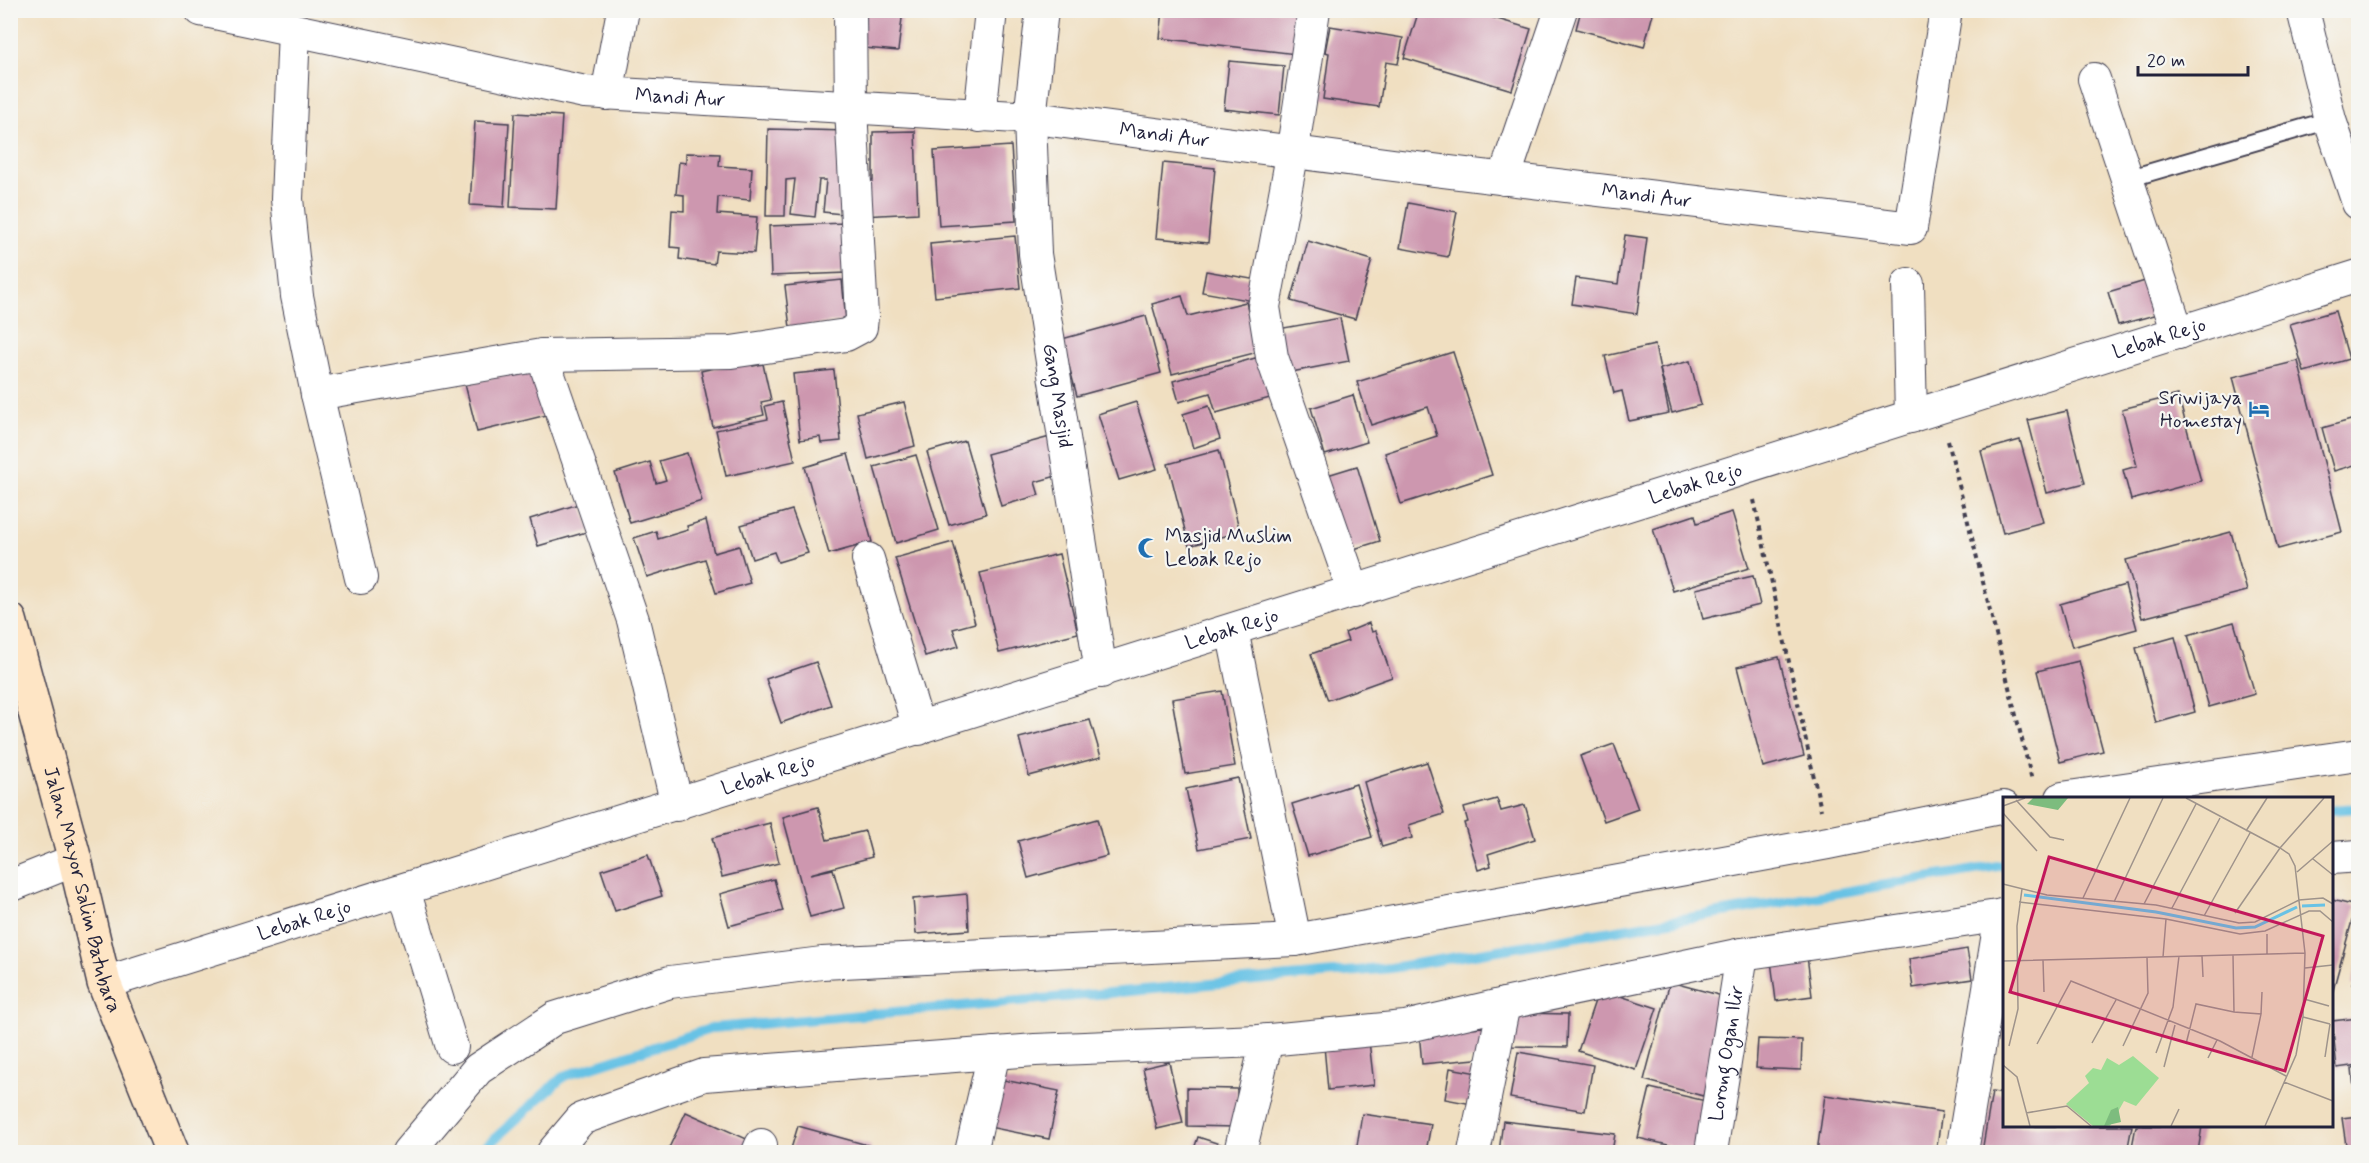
<svg xmlns="http://www.w3.org/2000/svg" width="2369" height="1163" font-family="Mynerve,sans-serif">
  <style>
    .lines { fill: none; stroke-linecap: round; stroke-linejoin: round }
    .stream { stroke: #68c2e5; stroke-width: 10 }
    .building { fill: #cd97af }
    .lane-casing { stroke: #413e4f; stroke-width: 20 }
    .street-casing { stroke: #413e4f; stroke-width: 34 }
    .secondary-casing { stroke: #413e4f; stroke-width: 36 }
    .path { stroke: #413e4f; stroke-width: 4; stroke-dasharray: 4.5 4.5; stroke-linecap: butt }
    .lane { stroke: #fff; stroke-width: 16 }
    .street { stroke: #fff; stroke-width: 32 }
    .secondary { stroke: #fee5c5; stroke-width: 33 }
    .labels { text-anchor: middle; dominant-baseline: central; stroke-width: 4.5; stroke-linejoin: round; paint-order: stroke }
    .street-label { font-size: 20px; fill: #22223b; stroke: #f6f6f2 }
    .poi-label { font-size: 20px; fill: #22223b; stroke: #f6f6f2; text-anchor: end }
    .inset-river { fill: none; stroke: #68c2e5; stroke-width: 3 }
    .inset-road { fill: none; stroke: #9e938b; stroke-width: 1.5 }
    .view { fill: #c2185b; fill-opacity: 0.15; stroke: #c2185b; stroke-width: 3 }
    .inset-edge { fill: none; stroke: #22223b; stroke-width: 3 }
  </style>
  <rect width="100%" height="100%" fill="#f6f6f2"/>
  <filter id="ink" filterUnits="userSpaceOnUse"><feTurbulence type="fractalNoise" baseFrequency=".0167" numOctaves="2"/><feDisplacementMap in="SourceGraphic" scale="12" xChannelSelector="R" yChannelSelector="G"/><feConvolveMatrix kernelMatrix="1 2 1 2 8 2 1 2 1" color-interpolation-filters="sRGB"/></filter>
  <filter id="wash" filterUnits="userSpaceOnUse"><feTurbulence type="fractalNoise" baseFrequency=".008" numOctaves="4" result="noise"/><feDisplacementMap in="SourceGraphic" scale="24" xChannelSelector="R" yChannelSelector="G"/><feGaussianBlur stdDeviation="1.35" result="paint"/><feColorMatrix in="noise" values="0 0 0 0 0 0 0 0 0 0 0 0 0 0 0 0 0 1.4 0 .05"/><feComposite in="paint" operator="in"/></filter>
  <g filter="url(#wash)">
    <rect width="100%" height="100%" fill="#f0dfc1"/>
    <g class="lines">
      <g class="stream">
        <polyline points="2332,810 2358,808"/>
        <polyline points="480,1152 564,1076 713,1028 1391,968 2004,865"/>
      </g>
    </g>
    <g id="blocks">
      <g class="building">
        <polygon points="856,10 903,10 898,51 853,47"/>
        <polygon points="1163,10 1302,10 1296,54 1160,38"/>
        <polygon points="1419,10 1467,10 1531,29 1512,90 1404,58"/>
        <polygon points="1581,10 1654,10 1644,47 1576,29"/>
        <polygon points="1330,26 1403,38 1398,64 1386,62 1379,107 1323,99 1329,53 1325,52"/>
        <polygon points="1229,61 1284,66 1279,115 1224,109"/>
        <polygon points="515,113 562,116 556,209 510,207"/>
        <polygon points="475,121 509,123 504,207 470,205"/>
        <polygon points="768,129 848,131 842,214 823,212 826,180 819,180 815,217 791,214 795,179 786,180 785,216 766,216"/>
        <polygon points="915,131 918,213 862,216 860,181 873,181 873,132"/>
        <polygon points="1011,146 1016,221 939,226 934,151"/>
        <polygon points="686,153 720,154 719,166 752,168 750,200 718,197 717,214 757,217 754,253 716,251 714,264 679,259 680,248 670,247 672,210 684,211 684,195 676,194 679,162 686,163"/>
        <polygon points="1163,163 1215,168 1208,243 1156,238"/>
        <polygon points="1408,203 1457,212 1448,257 1400,248"/>
        <polygon points="845,223 847,273 771,276 769,226"/>
        <polygon points="1625,235 1647,238 1637,314 1572,304 1576,278 1618,284"/>
        <polygon points="1015,236 1020,288 935,297 930,244"/>
        <polygon points="1308,241 1372,260 1355,319 1291,301"/>
        <polygon points="1206,271 1263,281 1259,302 1202,292"/>
        <polygon points="2152,279 2162,313 2118,325 2108,292"/>
        <polygon points="842,280 846,321 790,328 785,286"/>
        <polygon points="1182,296 1188,316 1246,302 1258,352 1172,374 1152,304"/>
        <polygon points="2335,311 2349,359 2304,372 2290,324"/>
        <polygon points="1146,316 1161,373 1077,396 1062,339"/>
        <polygon points="1340,318 1349,361 1286,373 1278,329"/>
        <polygon points="2358,343 2358,359 2354,345"/>
        <polygon points="1655,345 1669,413 1629,421 1622,391 1614,393 1605,356"/>
        <polygon points="1453,352 1492,475 1401,504 1385,453 1437,436 1428,407 1371,425 1357,382"/>
        <polygon points="1266,355 1277,396 1216,413 1210,393 1179,402 1173,381"/>
        <polygon points="752,360 753,366 763,364 771,400 761,402 764,415 713,427 701,371"/>
        <polygon points="1690,361 1701,405 1672,413 1660,369"/>
        <polygon points="2298,361 2342,532 2278,549 2233,377"/>
        <polygon points="539,366 551,414 477,432 465,384"/>
        <polygon points="834,370 841,441 821,443 820,437 800,440 793,374"/>
        <polygon points="1353,395 1367,442 1325,455 1311,408"/>
        <polygon points="2178,395 2201,481 2131,500 2123,470 2137,466 2122,409"/>
        <polygon points="782,402 795,461 726,476 716,430 768,419 765,406"/>
        <polygon points="904,402 915,446 868,459 857,413"/>
        <polygon points="1136,402 1157,469 1119,480 1098,414"/>
        <polygon points="1209,406 1220,439 1193,448 1183,414"/>
        <polygon points="2067,411 2085,483 2047,493 2028,420"/>
        <polygon points="2358,418 2358,464 2334,471 2322,428"/>
        <polygon points="1050,437 1060,475 1035,482 1039,495 1001,506 987,454"/>
        <polygon points="2020,440 2043,522 2003,533 1981,451"/>
        <polygon points="965,441 986,514 949,525 927,452"/>
        <polygon points="1219,450 1240,532 1189,546 1168,464"/>
        <polygon points="687,453 702,501 630,523 615,473 650,462 656,483 666,480 659,461"/>
        <polygon points="848,454 872,542 829,554 805,467"/>
        <polygon points="916,455 939,530 896,543 874,467"/>
        <polygon points="1357,466 1380,541 1344,552 1321,477"/>
        <polygon points="582,503 590,531 538,546 530,519"/>
        <polygon points="792,510 808,553 778,562 774,552 752,559 741,525"/>
        <polygon points="1732,512 1749,568 1673,591 1653,529 1695,515 1697,523"/>
        <polygon points="706,520 714,553 739,546 750,583 716,593 705,559 647,577 634,538 656,531 658,539 688,530 687,526"/>
        <polygon points="2231,532 2247,591 2142,618 2126,560"/>
        <polygon points="953,542 975,623 953,629 959,646 925,656 895,558"/>
        <polygon points="1059,554 1078,633 999,653 980,573"/>
        <polygon points="1753,576 1760,605 1703,619 1696,589"/>
        <polygon points="2125,585 2137,629 2072,647 2060,604"/>
        <polygon points="2234,622 2255,694 2209,707 2188,635"/>
        <polygon points="1369,623 1372,632 1376,631 1392,677 1328,700 1311,654 1348,641 1345,633"/>
        <polygon points="2175,637 2195,712 2156,723 2136,648"/>
        <polygon points="1779,657 1804,756 1763,767 1737,667"/>
        <polygon points="2079,661 2103,751 2060,762 2037,671"/>
        <polygon points="816,662 831,705 781,723 766,679"/>
        <polygon points="1222,691 1235,766 1185,774 1172,699"/>
        <polygon points="1090,720 1101,757 1029,776 1019,738"/>
        <polygon points="1614,744 1638,809 1604,821 1580,756"/>
        <polygon points="1427,762 1444,814 1409,825 1412,838 1382,847 1364,782"/>
        <polygon points="1238,778 1251,839 1199,849 1186,789"/>
        <polygon points="1356,784 1372,837 1308,856 1292,804"/>
        <polygon points="1497,799 1501,811 1525,805 1535,839 1488,854 1491,866 1478,870 1464,823 1468,822 1464,808"/>
        <polygon points="818,807 827,840 865,831 872,857 810,874 833,869 844,908 810,917 783,817"/>
        <polygon points="1097,819 1107,856 1028,878 1018,841"/>
        <polygon points="770,823 779,863 722,877 712,838"/>
        <polygon points="648,855 662,896 615,911 601,870"/>
        <polygon points="774,879 783,911 729,926 720,894"/>
        <polygon points="967,894 969,930 916,934 913,899"/>
        <polygon points="2332,900 2356,906 2332,994"/>
        <polygon points="1967,949 1972,979 1913,988 1909,959"/>
        <polygon points="1807,956 1812,996 1776,1001 1771,961"/>
        <polygon points="2358,962 2358,985 2352,984"/>
        <polygon points="1670,982 1730,998 1703,1096 1644,1080"/>
        <polygon points="1599,989 1657,1008 1636,1070 1578,1051"/>
        <polygon points="1512,1013 1568,1014 1567,1047 1510,1046"/>
        <polygon points="2358,1018 2358,1065 2337,1068 2332,1021"/>
        <polygon points="1484,1027 1486,1058 1422,1064 1419,1032"/>
        <polygon points="1758,1039 1802,1040 1801,1070 1756,1068"/>
        <polygon points="1369,1041 1374,1085 1328,1090 1324,1046"/>
        <polygon points="1518,1052 1593,1065 1585,1111 1510,1098"/>
        <polygon points="1169,1062 1183,1123 1157,1129 1143,1068"/>
        <polygon points="2358,1067 2358,1099 2355,1099 2352,1068"/>
        <polygon points="1450,1068 1483,1074 1477,1105 1445,1099"/>
        <polygon points="994,1078 1059,1091 1049,1139 984,1126"/>
        <polygon points="1187,1088 1237,1089 1237,1127 1187,1126"/>
        <polygon points="1650,1088 1710,1102 1698,1152 1638,1138"/>
        <polygon points="1992,1092 2004,1094 2004,1126 2132,1126 2127,1152 1982,1152"/>
        <polygon points="1825,1095 1942,1112 1936,1152 1817,1152"/>
        <polygon points="686,1112 749,1140 743,1152 667,1152"/>
        <polygon points="1362,1114 1431,1124 1426,1152 1356,1152"/>
        <polygon points="2358,1116 2358,1152 2347,1152 2342,1118"/>
        <polygon points="1503,1121 1615,1134 1612,1152 1499,1152"/>
        <polygon points="798,1126 871,1146 869,1152 790,1152"/>
        <polygon points="2136,1126 2202,1126 2198,1152 2131,1152"/>
        <polygon points="1198,1137 1232,1148 1231,1152 1193,1152"/>
      </g>
    </g>
  </g>
  <g filter="url(#ink)">
    <use href="#blocks" fill-opacity="0" stroke="#413e4f" stroke-width="1.5"/>
    <g class="lines">
      <g class="lane-casing">
        <polyline id="lane" points="2134,177 2330,120"/>
      </g>
      <g class="street-casing">
        <g id="street">
          <path id="s1" d="M201 10 585 92 1034 118 1393 165 1911 228 1946 10"/>
          <path id="s2" d="M1042 10 1030 118 1035 254 1101 672"/>
          <polyline points="1314,10 1291,161 1264,307 1272,357 1354,592"/>
          <polyline points="2303,10 2330,120 2358,203"/>
          <polyline points="294,30 287,199 297,296 317,394 542,355 633,620 677,805"/>
          <polyline points="2094,79 2178,333"/>
          <polyline points="607,94 623,10"/>
          <polyline points="980,116 991,10"/>
          <polyline points="1504,179 1561,10"/>
          <polyline points="1908,284 1911,417"/>
          <polyline points="542,355 731,352 846,335 861,327 862,317 851,108 850,10"/>
          <polyline points="317,394 361,578"/>
          <polyline points="868,559 919,729"/>
          <polyline points="1232,630 1295,940"/>
          <polyline points="2062,798 2358,755"/>
          <polyline points="2332,858 2358,856"/>
          <polyline points="10,886 75,860"/>
          <polyline points="404,890 452,1047"/>
          <path id="s3" d="M104 983 2358 276"/>
          <polyline points="408,1152 478,1069 555,1018 670,982 822,963 1295,940 1828,843 2004,807"/>
          <polyline points="553,1152 581,1119 704,1075 1035,1050 1258,1041 1405,1027 1504,1004 1742,954 2004,915"/>
          <polyline points="758,1152 761,1145"/>
          <polyline points="971,1152 994,1053"/>
          <polyline points="1240,1152 1267,1040"/>
          <polyline points="1474,1152 1504,1004"/>
          <path id="s4" d="M1711 1152 1742 954"/>
          <polyline points="1962,1152 2001,915"/>
        </g>
      </g>
      <g class="secondary-casing">
        <g id="secondary">
          <path id="s5" d="M10 620 75 860 104 983 172 1152"/>
        </g>
      </g>
      <g class="path">
        <polyline points="1948,441 2032,780"/>
        <polyline points="1754,500 1821,810"/>
      </g>
      <use href="#lane" class="lane"/>
      <use href="#street" class="street"/>
      <use href="#secondary" class="secondary"/>
    </g>
  </g>
  <defs>
    <g id="hotel-bare" transform="scale(1.62)"><path d="M-6-4.5h1.5V1H6V5H4.5V3h-9V5H-6ZM-4 0a1.8 1.8 0 1 1 3.6 0ZM.5 0V-2.5h3Q6-2.5 6 0Z" fill="#1f6fb2" stroke="#f6f6f2" stroke-width="2.5" paint-order="stroke"/></g>
    <g id="mosque-bare" transform="scale(1.62)"><path d="M3.5-4.9A6 6 0 1 0 3.5 4.9A5 5 0 1 1 3.5-4.9Z" fill="#1f6fb2" stroke="#f6f6f2" stroke-width="2.5" paint-order="stroke"/></g>
  </defs>
  <g fill-rule="evenodd">
    <use href="#hotel-bare" x="2259" y="409"/>
    <use href="#mosque-bare" x="1148" y="548"/>
  </g>
  <g class="labels">
    <g class="street-label">
      <text stroke="none"><textPath href="#s1" startOffset="488">Mandi Aur</textPath></text>
      <text stroke="none"><textPath href="#s1" startOffset="974">Mandi Aur</textPath></text>
      <text stroke="none"><textPath href="#s1" startOffset="1460">Mandi Aur</textPath></text>
      <text stroke="none"><textPath href="#s3" startOffset="2154">Lebak Rejo</textPath></text>
      <text stroke="none"><textPath href="#s2" startOffset="388">Gang Masjid</textPath></text>
      <text stroke="none"><textPath href="#s3" startOffset="1668">Lebak Rejo</textPath></text>
      <text stroke="none"><textPath href="#s3" startOffset="1182">Lebak Rejo</textPath></text>
      <text stroke="none"><textPath href="#s3" startOffset="696">Lebak Rejo</textPath></text>
      <text stroke="none"><textPath href="#s5" startOffset="279">Jalan Mayor Salim Batubara</textPath></text>
      <text stroke="none"><textPath href="#s3" startOffset="210">Lebak Rejo</textPath></text>
      <text stroke="none"><textPath href="#s4" startOffset="100">Lorong Ogan Ilir</textPath></text>
    </g>
    <g class="poi-label">
      <text x="2242" y="398">Sriwijaya<tspan x="2242" dy="23">Homestay</tspan></text>
      <text x="1165" y="536" text-anchor="start">Masjid Muslim<tspan x="1165" dy="23">Lebak Rejo</tspan></text>
    </g>
  </g>
  <g transform="translate(2003 797)">
    <rect width="330" height="330" fill="#f0dfc1"/>
    <path d="M130 259 156 281 133 309 121 304 107 329H90L63 307 86 286 82 279 90 271 98 273 104 261 116 268Z" fill="#9cdd94"/>
    <path d="M30 1H65L55 13 24 7ZM115 310 118 325 101 329 108 313Z" fill="#7dbc7e"/>
    <path class="inset-river" d="M21 98 153 115 233 131 252 130 294 110M299 109 322 108"/>
    <path class="inset-road" d="M183 1 277 51 286 57 292 69 302 156 300 220 293 258 262 329M13 3 47 40 61 43M0 9 22 1M0 16 34 54M243 34 264 1M310 62 330 78M294 75 330 44M0 87 44 98 153 108 236 126 252 125 296 103 320 101 330 107M80 101 127 1M16 105 163 122 237 137 262 134 306 114H317L330 125M111 105 160 1M141 107 193 7M169 111 217 21M232 116 277 51 321 1M201 119 247 36M264 137V157M230 158 231 215 258 217 249 260M199 159 200 180M160 160 163 122M40 163 41 195M0 164 302 156M302 171 330 168M301 202 326 209M258 217 259 195M300 220 327 227M89 246 113 203M34 247 68 184 217 244 283 279M183 247 193 207 231 215M6 249 15 212 14 129 19 92M120 249 145 196 144 160M153 256 170 210 176 159M322 260 327 227M205 261 214 243M0 268 14 280 27 329M161 270 172 228M281 285 330 304M23 316 64 309 88 329M168 329 176 312"/>
    <path class="view" d="M46 60 320 139 282 274 7 195Z"/>
    <rect width="330" height="330" class="inset-edge"/>
  </g>
  <rect width="2369" height="1163" fill="none" stroke="#f6f6f2" stroke-width="36"/>
  <path d="M2138 66v9h110v-9" fill="none" stroke="#22223b" stroke-width="3"/>
  <text x="2147" y="66" font-size="18" fill="#22223b" stroke="#f6f6f2" stroke-width="4.5" paint-order="stroke">20 m</text>
</svg>
